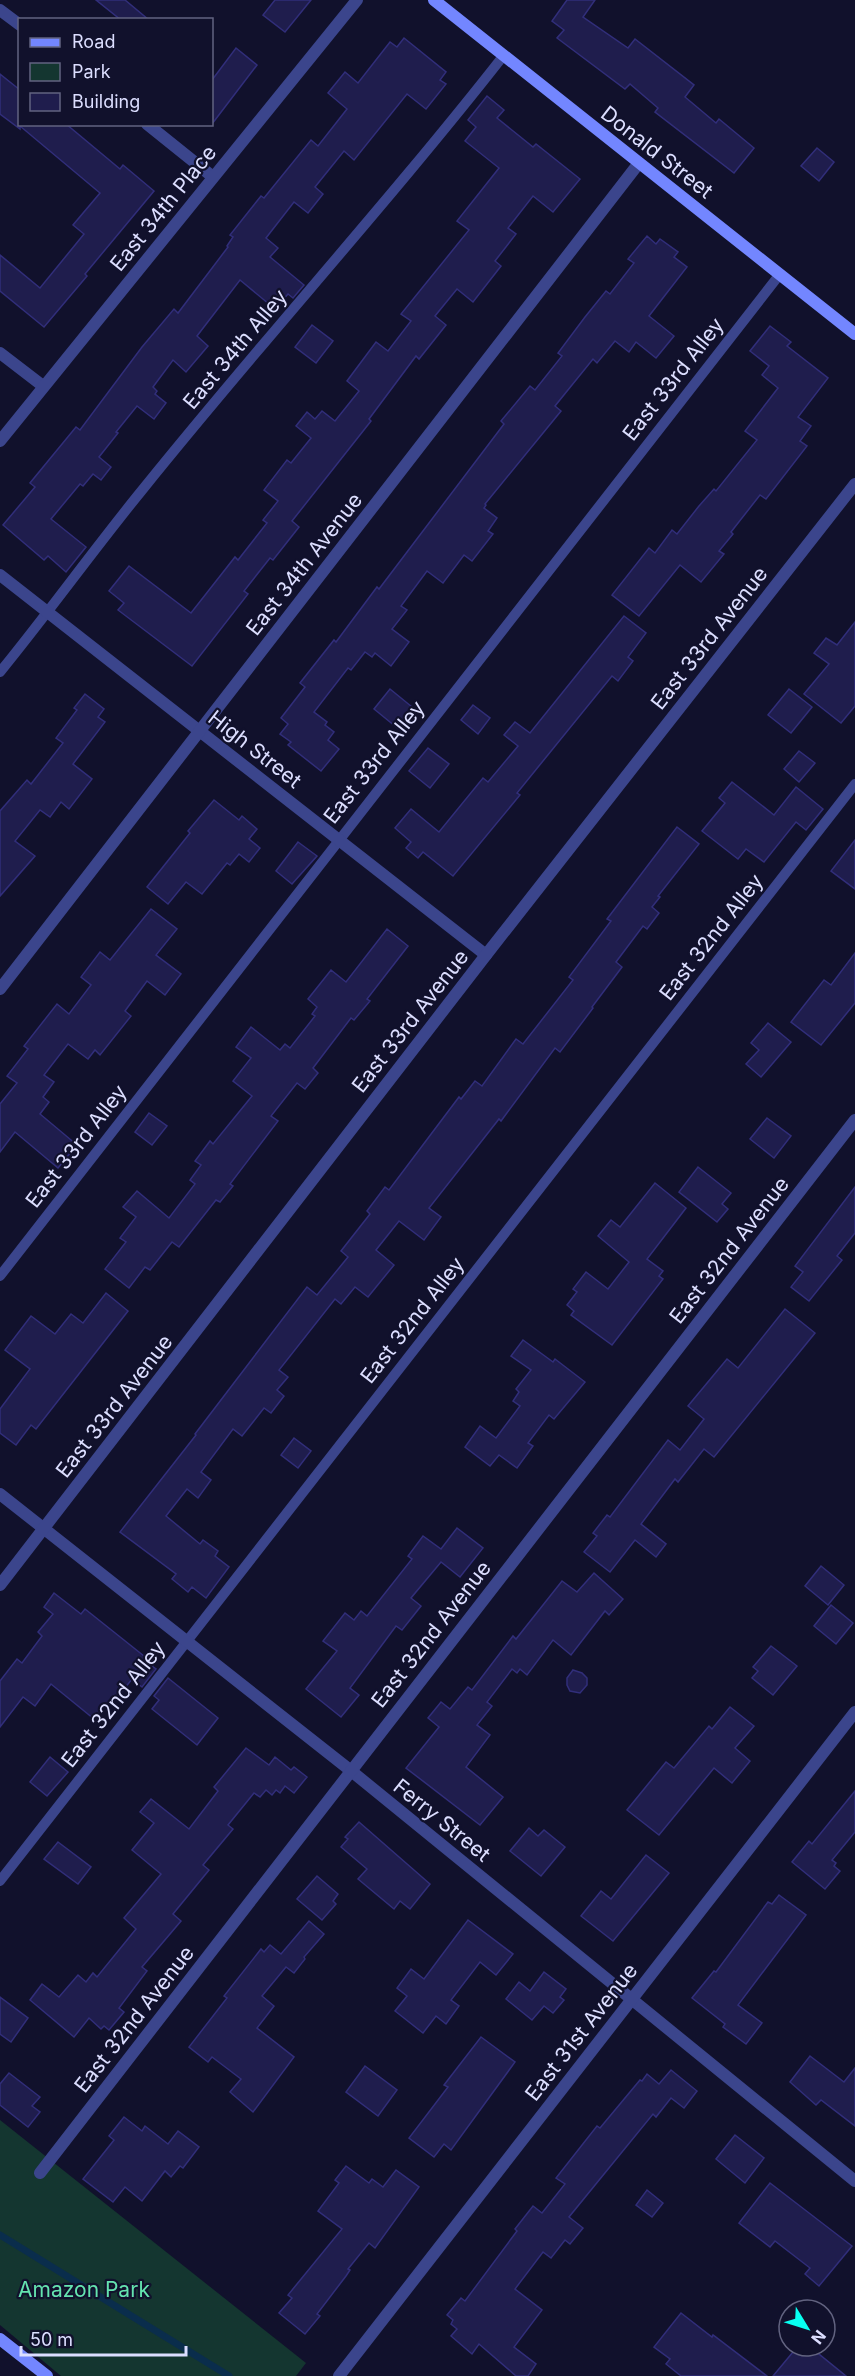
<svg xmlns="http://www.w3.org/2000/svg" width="855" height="2376" font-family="Inter,sans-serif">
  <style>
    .green { fill: #143630 }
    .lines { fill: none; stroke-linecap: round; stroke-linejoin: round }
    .stream { stroke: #0a2d4c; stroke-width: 7 }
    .building { fill: #1f1d4d; stroke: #312e7a; stroke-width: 1.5 }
    .lane { stroke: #3b458c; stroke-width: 10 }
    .street { stroke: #3b458c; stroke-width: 12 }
    .secondary { stroke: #7386ff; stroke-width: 12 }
    .labels { text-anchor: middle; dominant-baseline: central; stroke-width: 4.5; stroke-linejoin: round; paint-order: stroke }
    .street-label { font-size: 21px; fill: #dcdeff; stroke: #11112c }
    .park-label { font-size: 21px; fill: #64e3af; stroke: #11112c }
  </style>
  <rect width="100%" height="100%" fill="#11112c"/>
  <polygon class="green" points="0,2120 306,2363 296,2376 61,2376 0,2325"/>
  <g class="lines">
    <polyline class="stream" points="0,2235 229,2376"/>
  </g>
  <g class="building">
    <polygon points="96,0 125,0 149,20 121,20"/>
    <polygon points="275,0 311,0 285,32 263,15"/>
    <polygon points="567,0 595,0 583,17 628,48 635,39 694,85 685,97 716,123 719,119 754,148 734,173 655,112 658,108 630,84 625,89 557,38 564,30 552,21"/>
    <polygon points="404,38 446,72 440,80 446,84 426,109 407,94 354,160 344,151 315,187 323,194 308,213 294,202 266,238 278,248 270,257 304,285 293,298 288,294 275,309 240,280 197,336 208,346 186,372 173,360 153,387 157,391 155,394 166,403 154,419 137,406 116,432 118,433 99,457 111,467 101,480 93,474 83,486 80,484 51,519 86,547 66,572 48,556 44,560 3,525 35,487 30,483 76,427 80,430 142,347 174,309 178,313 228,247 227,246 233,237 230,235 261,196 264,198 311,140 318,146 347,109 328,93 345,72 358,83 390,42 397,47"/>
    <polygon points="236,48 257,65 212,124 212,80"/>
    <polygon points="0,74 20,90 20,124 66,124 120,169 123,165 154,191 85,274 87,276 44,327 0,291 0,255 40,288 84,234 73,225 100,193 20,126 20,129 0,114"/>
    <polygon points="487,96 504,110 497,118 533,147 536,144 580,179 553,212 533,196 508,228 516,234 495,261 501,266 473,302 457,289 435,316 446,325 419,359 416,356 369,419 371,421 292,521 299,527 273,560 270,558 244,591 248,594 192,666 118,610 124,603 109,591 129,566 191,613 235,557 238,560 267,523 263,520 278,501 264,490 287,460 291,463 311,438 296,426 307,412 315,419 322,411 335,421 359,391 347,381 376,342 388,351 411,321 401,314 469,230 457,221 499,168 465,141 476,127 468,120"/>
    <polygon points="817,148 834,162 819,181 801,166"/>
    <polygon points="647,236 656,244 660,239 678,252 674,257 687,267 649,316 674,336 656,358 636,342 629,352 615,341 597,363 593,359 555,406 561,411 485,504 486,505 484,508 497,518 488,531 493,534 472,561 464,555 443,583 427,571 401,606 407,610 392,629 409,642 391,666 375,653 372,657 365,652 351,670 348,668 314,712 327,722 325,725 334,732 328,740 339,749 321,771 288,745 291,742 280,734 288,724 281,718 305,687 300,683 334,640 336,642 377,587 379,589 504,424 501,421 530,386 535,390 562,356 558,353 585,317 606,291 610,294 634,263 628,259"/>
    <polygon points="312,325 333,341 316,363 295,347"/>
    <polygon points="770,326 791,342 787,346 828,378 798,417 811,426 800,441 807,446 766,499 760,495 731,532 733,534 719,551 724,554 701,582 680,565 639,616 612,595 649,548 655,553 672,530 677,534 699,506 714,489 716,491 757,440 745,431 778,388 762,375 769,366 750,351"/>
    <polygon points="624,616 646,633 628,657 633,661 618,681 612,676 517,793 520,795 453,876 423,852 418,858 406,848 411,842 395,828 411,809 439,832 483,778 488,782 518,746 504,735 515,722 530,733"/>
    <polygon points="855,622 855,706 841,723 804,694 829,664 814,653 826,638 837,645"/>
    <polygon points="390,689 417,711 401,731 374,709"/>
    <polygon points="789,689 812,707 791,733 768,715"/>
    <polygon points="85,694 104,709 98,717 105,722 73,764 92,779 69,809 61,802 50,817 40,810 15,841 35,856 0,896 0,811 27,780 31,784 63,743 56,738 77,710 74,708"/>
    <polygon points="473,705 490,718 478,734 461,720"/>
    <polygon points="428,748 449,764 430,788 409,771"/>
    <polygon points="799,751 815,763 799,782 784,769"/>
    <polygon points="732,782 774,815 796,787 823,809 806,830 796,822 764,862 746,849 738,859 702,831 725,803 719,798"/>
    <polygon points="214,800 239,820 242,816 257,829 249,839 260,848 249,862 239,854 230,865 227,863 202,894 186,882 168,904 147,887 190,833 188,831"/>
    <polygon points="677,827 699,844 658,896 660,897 652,907 659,913 647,929 643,926 616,962 622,967 592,1007 593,1008 560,1052 555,1048 501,1121 499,1119 429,1208 441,1217 424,1240 399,1221 376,1250 394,1265 368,1297 355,1287 341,1304 335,1299 279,1370 288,1377 277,1390 284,1396 271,1413 264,1408 242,1436 233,1429 201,1472 211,1480 198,1498 187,1489 166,1516 200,1544 203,1540 218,1551 215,1556 229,1567 206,1598 192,1587 188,1592 172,1579 176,1574 120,1532 196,1435 195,1434 307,1287 317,1295 348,1257 341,1251 370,1214 367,1211 385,1187 389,1190 459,1097 461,1099 475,1081 482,1086 516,1039 523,1044 573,980 569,977 611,921 607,919"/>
    <polygon points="855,840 855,889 831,871"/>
    <polygon points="298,842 317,856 292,884 276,871"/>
    <polygon points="151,909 177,929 156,955 181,974 165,995 147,981 125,1011 131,1016 100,1055 95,1050 88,1059 68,1044 44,1075 54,1082 43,1097 49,1102 40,1114 77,1145 58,1168 15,1132 0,1152 0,1104 17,1083 7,1076 28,1049 24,1046 57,1004 69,1014 91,985 81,977 100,952 110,960"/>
    <polygon points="387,929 408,946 367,999 370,1001 354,1020 351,1018 313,1068 318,1073 305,1089 297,1083 271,1116 278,1121 230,1184 233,1186 220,1202 216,1200 179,1247 172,1242 150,1270 145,1267 129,1288 105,1269 126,1242 120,1238 136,1217 123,1207 137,1191 169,1218 195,1184 190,1180 201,1165 195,1161 210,1141 213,1144 252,1096 233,1081 251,1058 236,1047 251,1027 280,1050 285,1044 290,1048 315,1016 312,1014 317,1007 308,999 331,970 346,982"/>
    <polygon points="855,953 855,1003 821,1045 791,1022 824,980 831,985"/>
    <polygon points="768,1023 791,1042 761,1077 746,1064 759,1050 751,1043"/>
    <polygon points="149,1113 167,1126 152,1145 135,1132"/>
    <polygon points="767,1118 791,1136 774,1158 750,1139"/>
    <polygon points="698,1167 731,1193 722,1204 728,1209 717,1222 679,1192"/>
    <polygon points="655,1183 686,1208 647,1259 663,1271 659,1276 663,1279 612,1345 571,1315 574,1311 567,1305 577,1292 573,1289 586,1272 608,1289 629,1262 598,1236 611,1220 620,1227"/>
    <polygon points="855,1187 855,1233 837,1256 842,1260 809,1301 791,1287 803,1272 795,1266"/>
    <polygon points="106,1293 128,1311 36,1429 31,1425 16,1445 0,1433 0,1409 30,1369 5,1350 31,1316 55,1334 71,1314 83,1323"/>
    <polygon points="785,1309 815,1333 714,1457 704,1449 678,1482 675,1479 641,1524 666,1544 656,1557 635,1540 610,1572 584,1552 597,1536 593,1533 607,1515 610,1517 668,1440 680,1450 704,1419 688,1406 727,1359 738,1368"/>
    <polygon points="523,1340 553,1362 555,1359 585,1382 554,1419 549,1415 528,1443 533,1446 517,1468 499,1455 490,1466 465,1447 480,1426 496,1438 520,1406 513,1401 519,1392 516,1389 531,1370 511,1356"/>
    <polygon points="294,1438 311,1451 298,1468 281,1455"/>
    <polygon points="457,1528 483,1548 460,1577 441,1562 411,1598 421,1606 402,1630 396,1626 350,1688 359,1695 341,1717 306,1689 337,1651 323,1641 345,1613 354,1620 361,1611 367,1616 412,1559 408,1556 423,1536 441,1549"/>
    <polygon points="821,1566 844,1585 828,1605 805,1586"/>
    <polygon points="594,1573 623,1599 609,1615 605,1611 571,1655 553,1640 527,1675 520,1669 517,1673 512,1669 487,1702 492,1706 477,1725 490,1735 466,1767 503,1797 480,1825 406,1768 439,1727 428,1718 441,1702 450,1709 468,1687 472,1690 513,1636 516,1639 562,1581 577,1592"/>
    <polygon points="54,1593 81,1614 85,1609 154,1664 152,1666 156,1669 142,1687 132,1679 117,1698 114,1695 94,1719 51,1684 35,1706 23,1697 0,1727 0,1681 17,1659 22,1663 42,1636 38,1632 53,1614 44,1607"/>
    <polygon points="831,1605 853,1623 836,1644 814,1626"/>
    <polygon points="771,1646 797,1666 773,1695 752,1678 758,1671 753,1667"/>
    <polygon points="573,1670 582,1673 587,1678 587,1685 580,1693 570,1691 567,1685 567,1678"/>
    <polygon points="168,1678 218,1718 197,1745 152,1709 159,1700 154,1696"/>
    <polygon points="730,1707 754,1726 735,1748 750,1761 732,1783 714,1768 659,1835 627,1810 666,1762 674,1768 709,1726 712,1729"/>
    <polygon points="246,1748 269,1765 275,1757 291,1770 294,1767 307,1777 294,1793 285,1786 280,1793 276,1790 272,1795 266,1790 260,1797 254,1793 228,1825 233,1829 203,1865 209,1870 173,1914 181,1921 142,1967 147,1971 119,2008 124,2012 109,2030 104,2026 101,2029 89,2018 74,2037 30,2000 42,1984 59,1997 78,1975 86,1982 93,1973 97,1977 136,1929 124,1918 161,1874 132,1850 154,1823 140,1812 151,1799 189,1829 218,1791 214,1787"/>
    <polygon points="50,1757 68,1772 47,1796 30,1782"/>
    <polygon points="855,1791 855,1832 832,1860 836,1863 834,1866 840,1871 825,1889 792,1862 809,1841 812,1844"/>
    <polygon points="359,1822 430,1884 410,1909 400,1901 394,1909 358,1879 367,1869 341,1847 348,1839 345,1837"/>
    <polygon points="529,1828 538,1836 544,1830 565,1847 541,1876 510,1851"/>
    <polygon points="58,1842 91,1867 78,1884 44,1859"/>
    <polygon points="646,1855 669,1873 613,1941 581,1916 601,1891 611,1899"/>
    <polygon points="317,1876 338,1894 333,1901 336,1904 322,1920 297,1899"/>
    <polygon points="779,1895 806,1915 738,2005 762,2023 746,2044 723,2027 725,2024 692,1998 714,1971 716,1972 768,1902 772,1904"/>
    <polygon points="468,1920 513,1954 496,1975 480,1962 451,2000 459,2006 446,2024 436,2016 423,2033 395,2011 407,1996 397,1988 411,1969 424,1979"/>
    <polygon points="309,1921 324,1934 304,1957 305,1959 294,1973 286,1967 262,1996 274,2006 257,2028 294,2057 253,2112 230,2092 241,2079 212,2057 208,2062 189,2047 227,1998 224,1996 261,1949 264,1952 270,1945 281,1954"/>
    <polygon points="544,1972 566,1989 560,1997 564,2000 553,2013 544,2006 532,2020 506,1999 519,1982 530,1991"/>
    <polygon points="0,1997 28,2018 11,2042 0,2034"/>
    <polygon points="481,2037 515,2062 451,2150 444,2144 434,2157 409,2138 448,2087 444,2085"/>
    <polygon points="810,2056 844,2082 855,2068 855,2126 821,2100 816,2105 790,2082"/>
    <polygon points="365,2066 397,2090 378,2116 346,2092"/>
    <polygon points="671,2070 697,2091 684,2108 671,2098 656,2117 653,2114 569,2217 583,2228 570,2244 565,2240 551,2258 543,2252 515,2289 542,2310 514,2347 536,2364 528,2376 516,2376 479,2344 472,2354 451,2336 457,2329 451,2324 453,2320 447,2315 461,2298 465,2301 517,2231 515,2229 533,2206 542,2213 565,2184 556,2178 597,2126 600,2128 640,2080 642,2081 647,2074 659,2084"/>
    <polygon points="9,2073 40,2097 32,2106 40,2112 28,2127 0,2105 0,2084"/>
    <polygon points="124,2117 142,2131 145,2126 168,2144 178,2131 199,2147 183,2168 180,2166 171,2177 165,2171 142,2201 125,2187 113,2202 83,2179 114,2140 109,2136"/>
    <polygon points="735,2135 764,2158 745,2183 716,2159"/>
    <polygon points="346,2166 369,2183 372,2179 383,2187 396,2170 419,2187 375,2248 369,2243 348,2269 350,2270 346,2276 317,2314 320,2316 305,2334 279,2313 292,2298 288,2295 342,2229 318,2211 339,2183 335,2180"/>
    <polygon points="770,2183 852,2246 819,2286 805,2274 810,2268 775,2241 770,2247 739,2223"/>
    <polygon points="647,2190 663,2203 652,2217 636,2205"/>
    <polygon points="681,2313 712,2337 713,2335 767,2376 681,2376 666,2364 670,2359 654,2347"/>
    <polygon points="798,2346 809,2346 846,2376 773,2376"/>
  </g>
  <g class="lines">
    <g class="lane">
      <path d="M0 672C49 612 94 549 143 489 261 342 388 203 504 55"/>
      <polyline points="0,1276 780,274"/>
      <polyline points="0,1881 855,784"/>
    </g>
    <g class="street">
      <polyline points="0,10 20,25"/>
      <polyline points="147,124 213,177"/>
      <polyline points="0,353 43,386"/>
      <polyline points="0,441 357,0"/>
      <polyline points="0,575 486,955"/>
      <polyline points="0,989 639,163"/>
      <polyline points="0,1494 350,1770 855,2181"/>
      <polyline points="0,1585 486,955 855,484"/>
      <polyline points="40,2173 855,1120"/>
      <polyline points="339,2376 855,1712"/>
    </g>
    <g class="secondary">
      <polyline points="434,0 855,334"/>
      <polyline points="0,2339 47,2376"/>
    </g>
  </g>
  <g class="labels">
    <g class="street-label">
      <text transform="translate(657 152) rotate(38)">Donald Street</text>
      <text transform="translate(163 208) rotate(-51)">East 34th Place</text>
      <text transform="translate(235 349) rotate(-50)">East 34th Alley</text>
      <text transform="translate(673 379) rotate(-52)">East 33rd Alley</text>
      <text transform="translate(304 564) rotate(-52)">East 34th Avenue</text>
      <text transform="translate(709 638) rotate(-52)">East 33rd Avenue</text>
      <text transform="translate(255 749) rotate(38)">High Street</text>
      <text transform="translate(374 762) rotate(-52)">East 33rd Alley</text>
      <text transform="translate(711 937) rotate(-52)">East 32nd Alley</text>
      <text transform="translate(410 1021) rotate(-52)">East 33rd Avenue</text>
      <text transform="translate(76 1146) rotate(-52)">East 33rd Alley</text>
      <text transform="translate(729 1250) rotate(-52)">East 32nd Avenue</text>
      <text transform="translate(412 1320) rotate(-52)">East 32nd Alley</text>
      <text transform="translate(114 1406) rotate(-52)">East 33rd Avenue</text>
      <text transform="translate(431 1634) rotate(-52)">East 32nd Avenue</text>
      <text transform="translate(113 1704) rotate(-52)">East 32nd Alley</text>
      <text transform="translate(442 1820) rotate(39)">Ferry Street</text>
      <text transform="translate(134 2019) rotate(-52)">East 32nd Avenue</text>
      <text transform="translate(581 2032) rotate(-52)">East 31st Avenue</text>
    </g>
    <g class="park-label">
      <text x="84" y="2289">Amazon Park</text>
    </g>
  </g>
  <rect x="18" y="18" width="195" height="108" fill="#11112c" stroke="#626380" stroke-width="1.5"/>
  <rect x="30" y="38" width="30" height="9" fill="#7386ff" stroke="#626380" stroke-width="1.5"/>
  <text x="72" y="48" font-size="18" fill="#dcdeff">Road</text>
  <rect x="30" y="63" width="30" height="18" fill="#143630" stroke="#626380" stroke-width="1.5"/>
  <text x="72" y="78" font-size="18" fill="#dcdeff">Park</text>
  <rect x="30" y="93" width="30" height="18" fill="#1f1d4d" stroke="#626380" stroke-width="1.5"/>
  <text x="72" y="108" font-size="18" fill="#dcdeff">Building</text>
  <g transform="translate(807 2328) rotate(128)"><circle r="28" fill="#11112c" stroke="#626380" stroke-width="1.5"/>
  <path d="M0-4.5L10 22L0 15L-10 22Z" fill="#08fff1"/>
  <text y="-9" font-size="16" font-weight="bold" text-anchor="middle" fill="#dcdeff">N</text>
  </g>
  <path d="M21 2346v9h165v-9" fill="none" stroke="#dcdeff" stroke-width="3"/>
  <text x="30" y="2346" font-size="18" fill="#dcdeff" stroke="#11112c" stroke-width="4.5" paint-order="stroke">50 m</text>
</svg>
